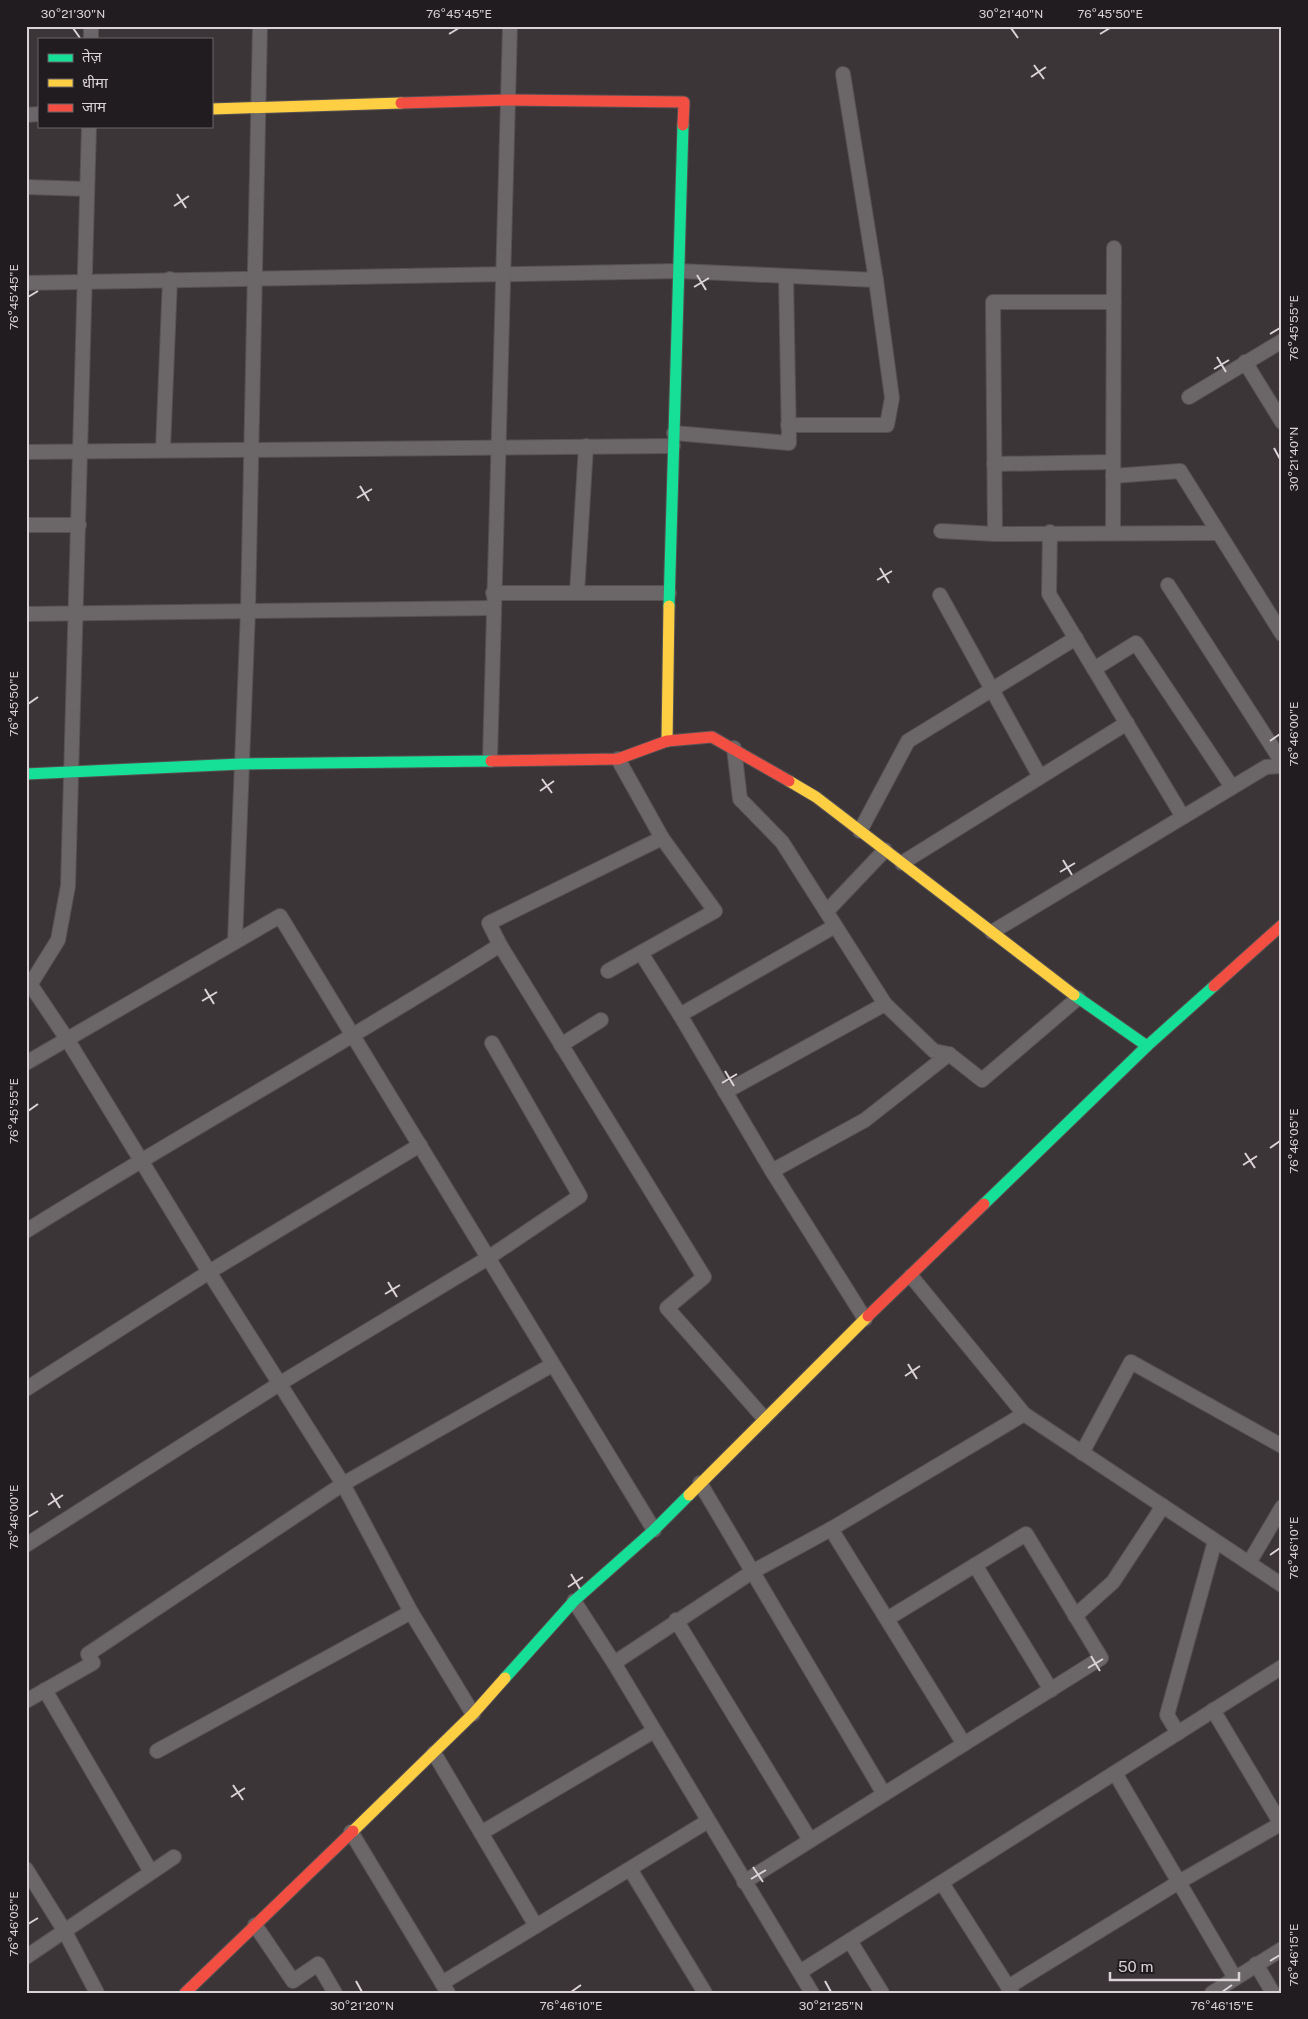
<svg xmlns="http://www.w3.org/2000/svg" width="1308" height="2019" font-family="'Public Sans','Noto Sans Devanagari',sans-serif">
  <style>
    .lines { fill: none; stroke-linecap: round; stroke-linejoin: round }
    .street-casing { stroke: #575153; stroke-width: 16 }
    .fast-casing { stroke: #575153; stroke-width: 13 }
    .slow-casing { stroke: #575153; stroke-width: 13 }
    .jam-casing { stroke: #575153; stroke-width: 13 }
    .street { stroke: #6b6668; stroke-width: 14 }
    .fast { stroke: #16e098; stroke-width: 11 }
    .slow { stroke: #ffcf43; stroke-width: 11 }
    .jam { stroke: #f24e42; stroke-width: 11 }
    .ticks { fill: none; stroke: #dad2d6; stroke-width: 2 }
    .neatline { fill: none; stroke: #dad2d6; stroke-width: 2 }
    .ticks-label { font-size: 12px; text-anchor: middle; fill: #dad2d6 }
  </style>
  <rect width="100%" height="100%" fill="#3b3538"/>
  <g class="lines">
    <g class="street-casing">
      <g id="street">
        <polyline points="91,39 91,26"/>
        <polyline points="26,115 39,114"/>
        <polyline points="26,187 87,189"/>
        <polyline points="26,283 679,271 876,280 843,74"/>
        <polyline points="1245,362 1282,422"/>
        <polyline points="1189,397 1282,341"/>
        <polyline points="788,425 887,425 892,398 876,280"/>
        <polyline points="674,433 789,443 786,276"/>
        <polyline points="163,449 170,279"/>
        <polyline points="26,452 673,446"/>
        <polyline points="994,464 1113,462"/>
        <polyline points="1113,476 1180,471 1282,634"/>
        <polyline points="26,525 79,525"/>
        <polyline points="941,531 995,534 1218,533"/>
        <polyline points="1050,532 1049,594 1183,817"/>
        <polyline points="1113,532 1114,248"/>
        <polyline points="995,534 993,302 1114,302"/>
        <polyline points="1168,585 1282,762"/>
        <polyline points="493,593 669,593"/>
        <polyline points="577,593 586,446"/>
        <polyline points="940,595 1040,777"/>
        <polyline points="26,614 493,608"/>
        <polyline points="1094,669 1136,643 1232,787"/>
        <polyline points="734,748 740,799 782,842 885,1004 934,1051 949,1054 982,1080 1078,998"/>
        <polyline points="490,760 510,26"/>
        <polyline points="860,831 908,741 1076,638"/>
        <polyline points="662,838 489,923 500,945 704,1277 667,1308 764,1418"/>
        <polyline points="902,863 1127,723"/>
        <polyline points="827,911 885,850"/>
        <polyline points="992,932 1266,767 1282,766"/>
        <polyline points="235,941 248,610 260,26"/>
        <polyline points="641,953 680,1015 772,1171 865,1319"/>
        <polyline points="608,971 715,911 662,838 618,759"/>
        <polyline points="26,978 67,1039 209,1272 343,1484 411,1612 473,1714"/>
        <polyline points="30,985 58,940 68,886 89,126"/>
        <polyline points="680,1015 835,926"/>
        <polyline points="561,1045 601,1020"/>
        <polyline points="26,1063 280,916 654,1530"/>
        <polyline points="725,1092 885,1004"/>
        <polyline points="772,1171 865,1120 949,1054"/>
        <path d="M26 1231C183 1133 344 1044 500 945"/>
        <polyline points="911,1276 1024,1414 1282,1585"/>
        <polyline points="26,1389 209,1272 420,1145"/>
        <polyline points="1082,1453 1131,1362 1282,1446"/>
        <polyline points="700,1483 884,1794"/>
        <polyline points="831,1529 964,1744"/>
        <polyline points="26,1545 279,1384 488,1258 580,1196 492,1043"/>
        <polyline points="1249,1563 1282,1507"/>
        <polyline points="975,1565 1051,1690"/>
        <polyline points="574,1601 614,1663 812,1993"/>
        <polyline points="1075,1616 1113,1582 1163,1506"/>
        <polyline points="676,1620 810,1840"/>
        <polyline points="614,1663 752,1572 831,1529 1024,1414"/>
        <polyline points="45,1690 151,1872"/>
        <polyline points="26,1701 93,1663 88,1654 343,1484 552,1365"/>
        <polyline points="1213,1710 1281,1824"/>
        <polyline points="1178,1733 1167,1715 1215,1541"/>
        <polyline points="157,1751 411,1612"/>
        <polyline points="434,1753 536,1926 708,1821"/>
        <polyline points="1115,1773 1235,1978"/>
        <polyline points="351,1832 448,1993"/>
        <polyline points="481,1833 654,1731"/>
        <polyline points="26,1869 64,1930 97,1993"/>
        <polyline points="630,1869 705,1993"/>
        <polyline points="744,1882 1101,1658 1026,1534 887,1619"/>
        <polyline points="942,1883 1012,1993"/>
        <polyline points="255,1925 293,1981 318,1964 335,1993"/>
        <polyline points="850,1941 882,1993"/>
        <polyline points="26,1957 174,1857"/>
        <polyline points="1256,1964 1273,1993"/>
        <polyline points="800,1972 1282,1667"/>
        <polyline points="442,1983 536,1926"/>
        <polyline points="1008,1987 1179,1882 1282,1823"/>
        <polyline points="1212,1993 1282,1949"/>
      </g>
    </g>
    <g class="fast-casing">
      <g id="fast">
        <polyline points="669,606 683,125"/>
        <polyline points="26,774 241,764 491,761"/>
        <polyline points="1074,995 1147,1046"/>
        <polyline points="984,1204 1147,1046 1214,986"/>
        <polyline points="505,1678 574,1601 654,1530 689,1495"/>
      </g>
    </g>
    <g class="slow-casing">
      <g id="slow">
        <polyline points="211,109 401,103"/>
        <polyline points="667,741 669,606"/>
        <polyline points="789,781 816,797 1074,995"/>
        <polyline points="689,1495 868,1316"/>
        <polyline points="353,1831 473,1714 505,1678"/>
      </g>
    </g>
    <g class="jam-casing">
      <g id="jam">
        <polyline points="401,103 508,100 684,102 683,125"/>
        <polyline points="491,761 618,759 667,741 712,737 789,781"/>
        <polyline points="1214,986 1282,925"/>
        <polyline points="868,1316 984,1204"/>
        <polyline points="185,1993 353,1831"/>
      </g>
    </g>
    <use href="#street" class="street"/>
    <use href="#fast" class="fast"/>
    <use href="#slow" class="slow"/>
    <use href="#jam" class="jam"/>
  </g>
  <path class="ticks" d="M73 28 80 38M1011 28 1018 38M449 34 459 28M1100 34 1110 28M1034 65 1044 79M1031 77 1046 67M177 194 186 208M174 206 189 196M697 275 706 290M694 287 709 278M28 297 38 291M1270 334 1280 328M1217 357 1226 372M1214 369 1229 360M1274 448 1280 459M360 486 369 501M357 498 372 489M880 568 889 583M877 580 892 571M28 704 38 697M1270 741 1280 734M542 779 552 793M540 791 554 781M1063 860 1072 875M1060 872 1075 863M205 989 214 1004M202 1001 217 992M725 1071 734 1086M722 1083 737 1074M28 1111 38 1104M1270 1148 1280 1141M1245 1153 1255 1168M1243 1165 1257 1156M388 1282 397 1297M385 1294 400 1285M908 1364 917 1379M905 1376 920 1366M51 1493 60 1508M48 1505 63 1495M28 1517 38 1511M1270 1555 1280 1548M571 1574 580 1589M568 1587 583 1577M1091 1656 1100 1671M1088 1668 1103 1659M233 1785 243 1800M231 1797 245 1788M753 1867 763 1882M751 1879 766 1870M28 1924 38 1918M1270 1961 1280 1955M356 1981 362 1992M825 1981 831 1992M571 1992 581 1985M1222 1992 1232 1985"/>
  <rect width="1308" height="2019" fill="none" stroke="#211c1f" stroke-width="55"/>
  <rect x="38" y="38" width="175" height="90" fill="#211c1f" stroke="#6b6568"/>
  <rect x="48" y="54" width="25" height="8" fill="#16e098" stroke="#6b6568"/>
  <text x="82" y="62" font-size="15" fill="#dad2d6">तेज़</text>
  <rect x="48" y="79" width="25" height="8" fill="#ffcf43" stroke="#6b6568"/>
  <text x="82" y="88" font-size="15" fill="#dad2d6">धीमा</text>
  <rect x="48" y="104" width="25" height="8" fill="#f24e42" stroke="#6b6568"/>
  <text x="82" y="112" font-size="15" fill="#dad2d6">जाम</text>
  <path d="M1110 1972v8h129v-8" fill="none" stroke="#dad2d6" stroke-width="2.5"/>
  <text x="1118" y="1972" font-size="15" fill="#dad2d6" stroke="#211c1f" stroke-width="4" paint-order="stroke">50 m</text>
  <rect x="28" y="28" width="1252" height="1964" class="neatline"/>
  <g class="ticks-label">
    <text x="73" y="18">30°21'30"N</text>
    <text x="459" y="18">76°45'45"E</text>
    <text x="1011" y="18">30°21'40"N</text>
    <text x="1110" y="18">76°45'50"E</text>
    <text transform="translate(14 297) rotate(-90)" y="4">76°45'45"E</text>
    <text transform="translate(1294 328) rotate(-90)" y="4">76°45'55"E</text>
    <text transform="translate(1294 459) rotate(-90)" y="4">30°21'40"N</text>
    <text transform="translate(14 704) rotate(-90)" y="4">76°45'50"E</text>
    <text transform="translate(1294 734) rotate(-90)" y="4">76°46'00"E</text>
    <text transform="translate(14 1111) rotate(-90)" y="4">76°45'55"E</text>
    <text transform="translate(1294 1141) rotate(-90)" y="4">76°46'05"E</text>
    <text transform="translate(14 1517) rotate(-90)" y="4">76°46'00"E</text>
    <text transform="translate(1294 1548) rotate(-90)" y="4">76°46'10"E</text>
    <text transform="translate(14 1924) rotate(-90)" y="4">76°46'05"E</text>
    <text transform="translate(1294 1955) rotate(-90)" y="4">76°46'15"E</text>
    <text x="362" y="2010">30°21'20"N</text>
    <text x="571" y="2010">76°46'10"E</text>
    <text x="831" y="2010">30°21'25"N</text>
    <text x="1222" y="2010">76°46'15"E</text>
  </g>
</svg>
